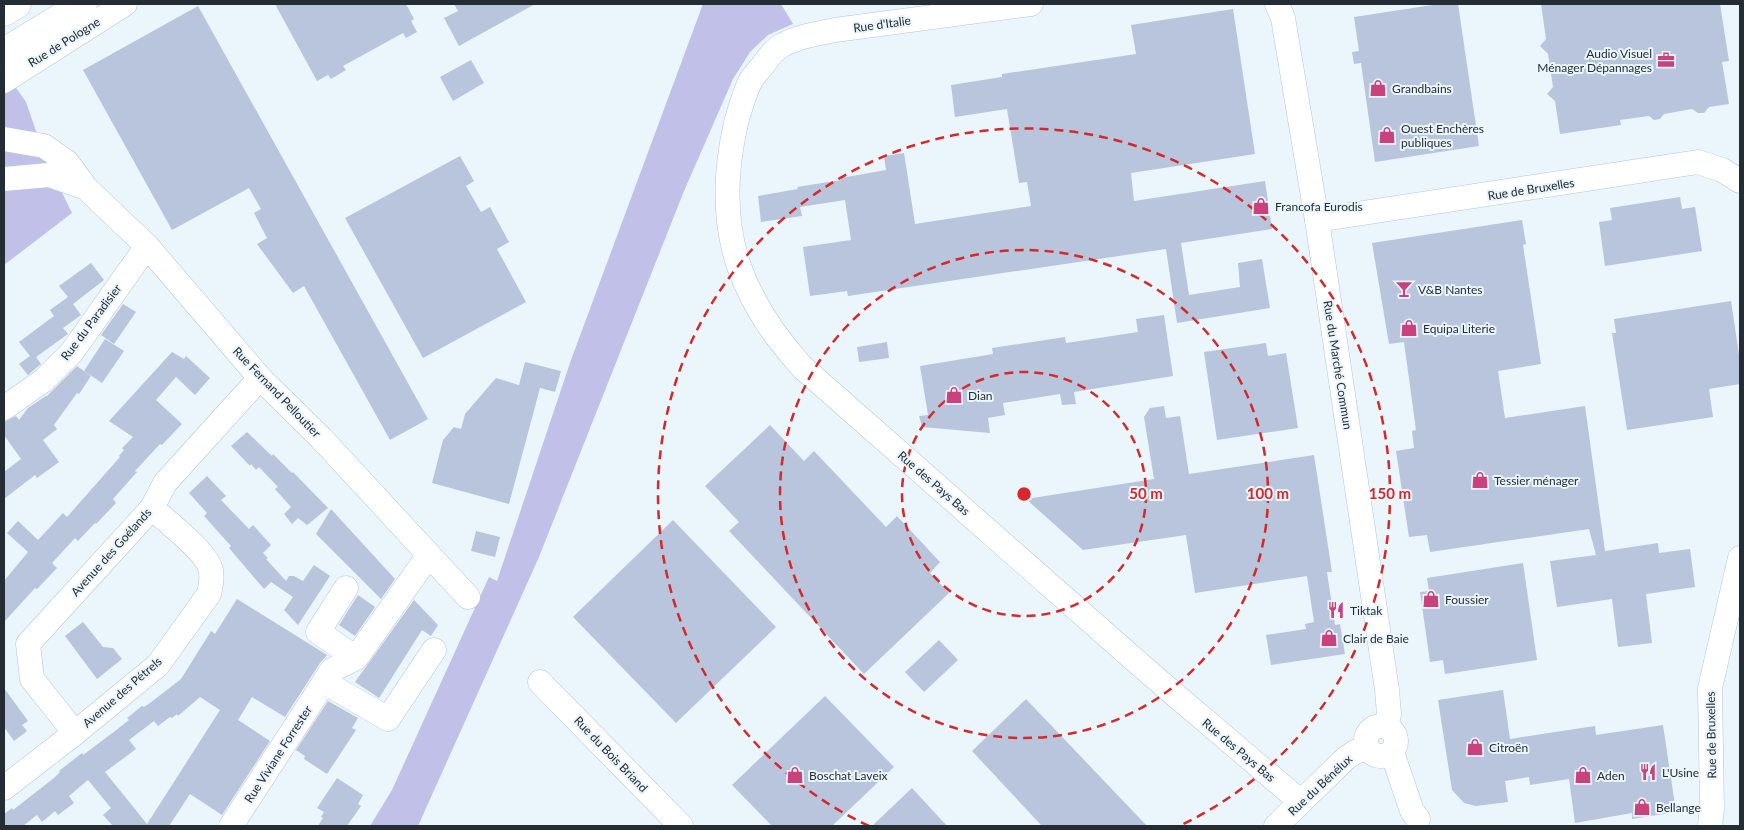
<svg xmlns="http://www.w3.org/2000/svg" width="1744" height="830" font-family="Lato,sans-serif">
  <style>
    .green { fill: #c1c0e9 }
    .building { fill: #b9c5dd; fill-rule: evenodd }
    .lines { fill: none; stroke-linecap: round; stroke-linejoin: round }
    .minor-casing { stroke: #afc8da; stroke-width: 25 }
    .major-casing { stroke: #afc8da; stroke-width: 29 }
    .minor { stroke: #fff; stroke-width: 24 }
    .major { stroke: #fff; stroke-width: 28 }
    .ring { fill: none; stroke: #d62828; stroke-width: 2.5; stroke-dasharray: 9 6 }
    .labels { text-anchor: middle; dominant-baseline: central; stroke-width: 4; stroke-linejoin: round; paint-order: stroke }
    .street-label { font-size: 12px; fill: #242d34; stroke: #ebf5fc }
    .poi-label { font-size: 12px; fill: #242d34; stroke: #ebf5fc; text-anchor: start }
    .centre { fill: #d62828; stroke: #ebf5fc; stroke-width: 2.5 }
    .ring-label { font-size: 15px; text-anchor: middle; font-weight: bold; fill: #d62828; stroke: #ebf5fc; stroke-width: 4; stroke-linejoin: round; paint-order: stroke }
  </style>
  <rect width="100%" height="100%" fill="#ebf5fc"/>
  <g class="green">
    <polygon points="703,4 781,4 793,24 768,35 750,52 733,79 684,191 539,557 418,826 370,826 392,790 489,577 497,581 571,360"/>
    <polygon points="4,71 26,102 46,160 72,213 4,265"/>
  </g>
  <g class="building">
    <polygon points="275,4 406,4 414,19 411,21 417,32 406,38 403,33 343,66 346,70 331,79 328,75 317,81"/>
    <polygon points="454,4 535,4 459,46 444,18 458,11"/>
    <polygon points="1439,4 1458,4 1479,146 1375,162 1361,63 1354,64 1352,52 1359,51 1354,17"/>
    <polygon points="1541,4 1720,4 1729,61 1722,62 1729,104 1709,107 1704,113 1698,113 1692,109 1664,114 1660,119 1654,120 1649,116 1620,120 1621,125 1560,134 1555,101 1547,94 1553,87 1548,54 1540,46 1546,39"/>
    <polygon points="198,6 428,419 390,440 304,286 293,293 257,244 267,238 254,213 261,209 249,188 172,230 83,70"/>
    <polygon points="1233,9 1255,154 1131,173 1134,201 1265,181 1272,229 1181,243 1189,295 1240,287 1238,263 1262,259 1270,308 1177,323 1166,249 848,296 847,291 810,296 803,247 851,240 845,200 800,207 802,216 761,222 758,196 798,189 797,187 841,180 841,178 886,170 884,156 904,153 915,224 1031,206 1027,182 1019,183 1007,109 955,117 951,85 1002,77 1002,74 1136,54 1131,25"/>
    <polygon points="471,60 484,83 453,101 440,77"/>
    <polygon points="460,156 474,181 466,186 481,212 490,207 509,242 497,249 526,302 423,358 345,218"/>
    <polygon points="1680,197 1682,209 1695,207 1702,251 1605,266 1599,222 1612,220 1610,208"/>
    <polygon points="1522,220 1526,244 1523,245 1541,364 1498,371 1505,418 1585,406 1605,551 1658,543 1659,553 1690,549 1695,587 1646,594 1652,643 1618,647 1612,599 1557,607 1550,561 1596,555 1589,529 1430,552 1427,535 1409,537 1396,451 1414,448 1412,431 1416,430 1404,342 1389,344 1372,243"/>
    <polygon points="91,263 104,280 73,304 81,315 63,328 68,334 36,357 41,364 28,375 19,364 30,356 19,342 54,316 50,310 68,297 59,286"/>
    <polygon points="1731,301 1740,361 1740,384 1709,389 1713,417 1627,430 1612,333 1616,333 1614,319"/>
    <polygon points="123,304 136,312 114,344 101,335"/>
    <polygon points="1164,315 1173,376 1074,392 1076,404 1062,405 1060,394 1003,403 1005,415 988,418 990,433 922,427 919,416 928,415 920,366 993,354 992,348 1065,337 1066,343 1138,332 1136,319"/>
    <polygon points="105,339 124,351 102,383 84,371"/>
    <polygon points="887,342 889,358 859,362 857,347"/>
    <polygon points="1266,343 1268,356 1286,353 1298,428 1217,440 1204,352"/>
    <polygon points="172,352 184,359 186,356 210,378 195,395 176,377 156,400 182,424 162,445 160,444 135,471 137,472 113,499 116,503 96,524 95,523 78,541 75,538 52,563 57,568 37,589 35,588 4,622 4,581 28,552 7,533 18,521 38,540 63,513 67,517 120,457 119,456 124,450 122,448 133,437 109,421"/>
    <polygon points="525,362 561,371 555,392 540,388 509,504 432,483 443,440 454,427 461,429 465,414 496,378 519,385"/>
    <polygon points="77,366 91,376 79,394 77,393 54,425 57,429 43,440 59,462 37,478 35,475 4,499 4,472 21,459 4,435 4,422 16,416 19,420 28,408 46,396 47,396"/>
    <polygon points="1164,406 1166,418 1180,416 1189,474 1314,455 1332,572 1327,572 1335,625 1340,624 1345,654 1271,665 1266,635 1306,629 1305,624 1314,622 1307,576 1195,593 1186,535 1083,550 1026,499 1154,479 1144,417 1150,408"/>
    <polygon points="770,425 804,461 814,451 886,527 897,516 940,562 930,573 949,593 864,674 729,531 739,522 705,486"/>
    <polygon points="247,432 272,456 273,454 292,473 293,472 328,508 307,525 298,518 292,524 284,514 291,507 275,489 278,487 259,467 256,470 251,464 250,466 231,446"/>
    <polygon points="207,476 226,496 221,500 249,529 253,525 271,545 263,553 268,558 266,559 286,581 289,576 294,576 303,581 314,565 330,576 298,625 284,610 293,597 271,582 264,589 229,548 231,546 204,516 207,513 189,493"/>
    <polygon points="331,509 395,579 381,599 316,534"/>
    <polygon points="673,520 776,627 676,723 573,617"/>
    <polygon points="476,531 500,537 495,557 471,551"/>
    <polygon points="1523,563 1537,660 1445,674 1443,660 1430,662 1420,592 1429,591 1427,578"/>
    <polygon points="358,595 375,607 355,636 339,625"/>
    <path d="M237 599 327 655 320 663 285 717 252 697 238 720 270 741 222 815 190 794 169 826H113L103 815 111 808 88 780 69 796 74 803 58 815 55 811 42 822 37 815 23 826H4V814L12 808 13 810 54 778 60 772 59 771 82 753 83 755 115 731 129 720 127 718 142 706 144 707 150 703 181 679 211 631 215 634ZM200 697 220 710 147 824 105 772 136 749 129 740 154 721 158 726 170 717 172 718 177 714 178 716Z"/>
    <polygon points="414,600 438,625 431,636 422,630 379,698 355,682"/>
    <polygon points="83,622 103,647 113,648 122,659 97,679 65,636"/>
    <polygon points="939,640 958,660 924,692 905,672"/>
    <polygon points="4,688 28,721 22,725 27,731 14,741 4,727"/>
    <polygon points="1503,690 1510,739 1595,726 1596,735 1663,725 1676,812 1632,819 1632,813 1575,823 1569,779 1530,785 1529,777 1505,781 1508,802 1476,806 1464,803 1452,790 1438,700"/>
    <polygon points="825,696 894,767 832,826 772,826 732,785"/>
    <polygon points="1026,699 1147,826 1042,826 972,751"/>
    <polygon points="328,701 358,718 352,728 356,730 327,774 304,759 305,756 296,750"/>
    <polygon points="337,778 363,795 358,804 361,806 347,826 318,826 323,818 321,817 324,812 317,808"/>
    <polygon points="912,788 947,826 872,826"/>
  </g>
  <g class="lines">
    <g class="minor-casing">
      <g id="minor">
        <path d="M1031 4 835 30C816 34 794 37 778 48 772 53 767 59 763 65 759 70 754 75 751 80 744 93 740 109 736 123 725 171 723 222 740 269 754 307 775 337 802 367L1153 676 1301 802"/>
        <polyline points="1277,4 1283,18 1317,220 1387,690 1389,714 1386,727"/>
        <polyline points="4,81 125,4"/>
        <polyline points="4,139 44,146 67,162 86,188 147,246 260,378 321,438 468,597"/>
        <polyline points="4,179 49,175 86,188"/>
        <polyline points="1317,220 1698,162 1722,170 1740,181"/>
        <polyline points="4,408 44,380 72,352 147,246"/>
        <polyline points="346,588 318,632 356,658"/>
        <polyline points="324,682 388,719 434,650"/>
        <polyline points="540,682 681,826"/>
        <circle cx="1381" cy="741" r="15"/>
        <polyline points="75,733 32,679 28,644 152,508 165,483 260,378"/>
        <polyline points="1392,752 1412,811 1418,819"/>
        <path d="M4 788 75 733 158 665 209 594C211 585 213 576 210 567 202 548 167 522 152 508"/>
        <polyline points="231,826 332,670 356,658 429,555"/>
        <polyline points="1276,826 1345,759 1355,752 1368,748"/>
        <polyline points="1710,826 1712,809 1710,688 1740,558"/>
      </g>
    </g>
    <g class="major-casing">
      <g id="major">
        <polyline points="4,12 17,4"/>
        <polyline points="4,52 83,4"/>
      </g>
    </g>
    <use href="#minor" class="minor"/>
    <use href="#major" class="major"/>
  </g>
  <g class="ring">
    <circle cx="1024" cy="494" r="122"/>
    <circle cx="1024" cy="494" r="244"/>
    <path d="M869 826A366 366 0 1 1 1179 826"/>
  </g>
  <defs>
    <g id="office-bare" transform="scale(1.35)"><path d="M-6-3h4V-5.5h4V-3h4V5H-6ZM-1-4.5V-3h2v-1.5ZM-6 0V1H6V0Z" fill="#c9417d" stroke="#ebf5fc" stroke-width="2.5" paint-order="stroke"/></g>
    <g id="shop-bare" transform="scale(1.35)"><path d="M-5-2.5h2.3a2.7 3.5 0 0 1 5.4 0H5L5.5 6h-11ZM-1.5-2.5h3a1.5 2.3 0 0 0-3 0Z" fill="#c9417d" stroke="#ebf5fc" stroke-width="2.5" paint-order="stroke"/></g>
    <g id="bar-bare" transform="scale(1.35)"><path d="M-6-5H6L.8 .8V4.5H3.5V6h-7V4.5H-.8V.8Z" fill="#c9417d" stroke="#ebf5fc" stroke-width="2.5" paint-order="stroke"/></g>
    <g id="restaurant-bare" transform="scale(1.35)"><path d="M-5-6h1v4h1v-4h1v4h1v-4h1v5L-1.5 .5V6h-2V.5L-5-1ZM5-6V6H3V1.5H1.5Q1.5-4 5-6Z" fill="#c9417d" stroke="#ebf5fc" stroke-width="2.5" paint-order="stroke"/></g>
  </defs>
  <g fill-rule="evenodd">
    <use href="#office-bare" x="1666" y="60"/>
    <use href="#shop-bare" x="1378" y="88"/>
    <use href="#shop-bare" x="1387" y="135"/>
    <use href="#shop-bare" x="1261" y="206"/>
    <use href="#bar-bare" x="1404" y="289"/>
    <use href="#shop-bare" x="1409" y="328"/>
    <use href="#shop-bare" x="954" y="395"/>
    <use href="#shop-bare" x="1480" y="480"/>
    <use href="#shop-bare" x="1431" y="599"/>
    <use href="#restaurant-bare" x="1336" y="610"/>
    <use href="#shop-bare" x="1329" y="638"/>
    <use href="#shop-bare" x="1475" y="747"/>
    <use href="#restaurant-bare" x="1648" y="772"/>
    <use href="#shop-bare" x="795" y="775"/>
    <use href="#shop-bare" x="1583" y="775"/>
    <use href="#shop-bare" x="1642" y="807"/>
  </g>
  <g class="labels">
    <g class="street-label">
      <text transform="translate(882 24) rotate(-8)">Rue d'Italie</text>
      <text transform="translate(64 42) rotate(-32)">Rue de Pologne</text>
      <text transform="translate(1531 189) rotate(-9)">Rue de Bruxelles</text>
      <text transform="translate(91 322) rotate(-53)">Rue du Paradisier</text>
      <text transform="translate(1338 365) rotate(81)">Rue du Marché Commun</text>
      <text transform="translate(277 392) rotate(46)">Rue Fernand Pelloutier</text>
      <text transform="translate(934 483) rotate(41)">Rue des Pays Bas</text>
      <text transform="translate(111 552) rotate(-48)">Avenue des Goélands</text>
      <text transform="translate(122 692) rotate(-41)">Avenue des Pétrels</text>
      <text transform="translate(1711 735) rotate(-91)">Rue de Bruxelles</text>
      <text transform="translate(1239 750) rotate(40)">Rue des Pays Bas</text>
      <text transform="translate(278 754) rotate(-57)">Rue Viviane Forrester</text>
      <text transform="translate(611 754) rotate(46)">Rue du Bois Briand</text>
      <text transform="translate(1320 785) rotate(-43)">Rue du Bénélux</text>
    </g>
    <g class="poi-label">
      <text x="1652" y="53" text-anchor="end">Audio Visuel<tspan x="1652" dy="14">Ménager Dépannages</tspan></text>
      <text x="1392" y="88">Grandbains</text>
      <text x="1401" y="128">Ouest Enchères<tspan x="1401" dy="14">publiques</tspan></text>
      <text x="1275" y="206">Francofa Eurodis</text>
      <text x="1418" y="289">V&amp;B Nantes</text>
      <text x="1423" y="328">Equipa Literie</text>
      <text x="968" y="395">Dian</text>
      <text x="1494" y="480">Tessier ménager</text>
      <text x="1445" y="599">Foussier</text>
      <text x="1350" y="610">Tiktak</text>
      <text x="1343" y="638">Clair de Baie</text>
      <text x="1489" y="747">Citroën</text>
      <text x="1662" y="772">L'Usine</text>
      <text x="809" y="775">Boschat Laveix</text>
      <text x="1597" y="775">Aden</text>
      <text x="1656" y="807">Bellange</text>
    </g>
  </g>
  <circle cx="1024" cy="494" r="8" class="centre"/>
  <g class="ring-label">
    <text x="1146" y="499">50 m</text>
    <text x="1268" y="499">100 m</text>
    <text x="1390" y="499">150 m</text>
  </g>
  <rect width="1744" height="830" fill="none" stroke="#242d34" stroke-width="10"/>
</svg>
